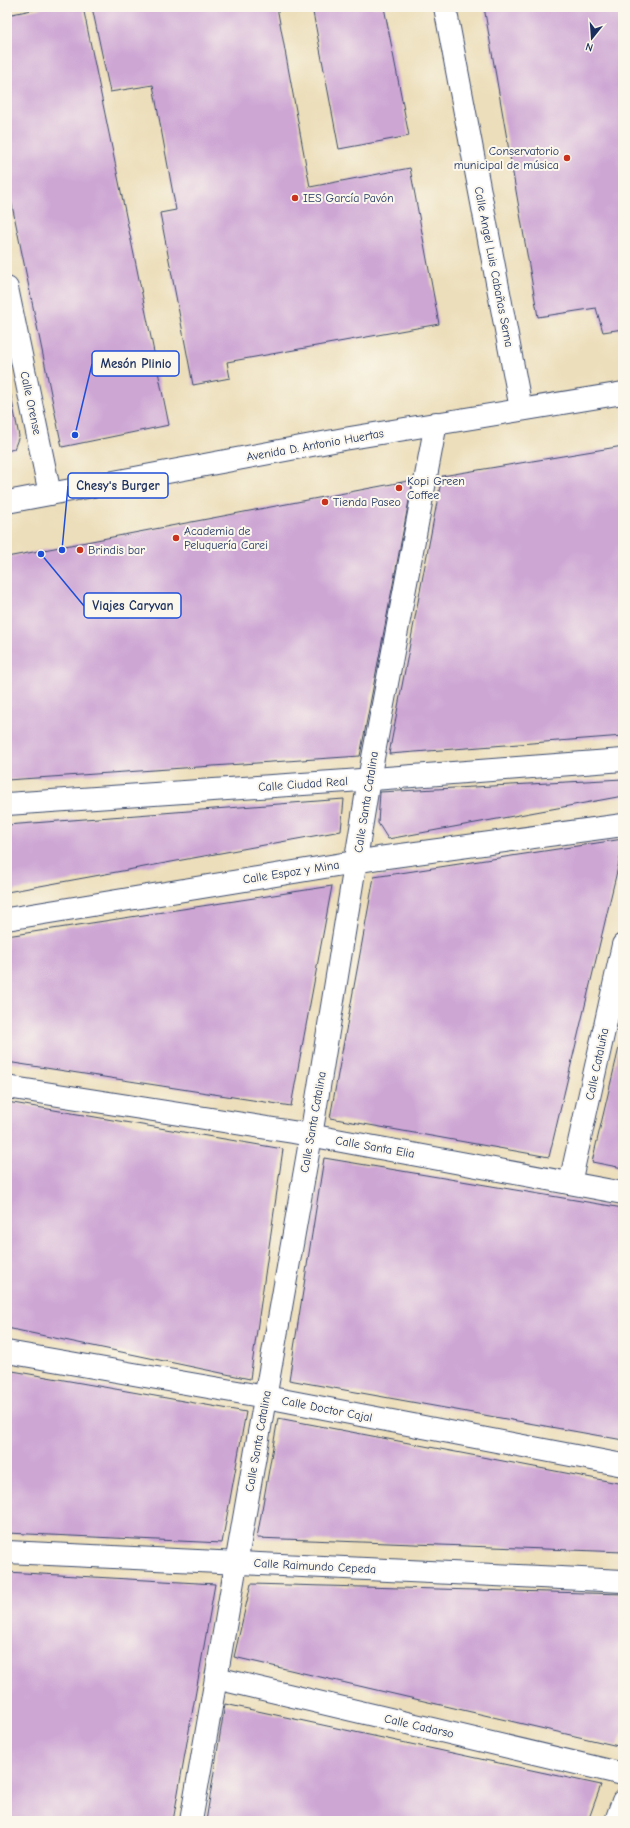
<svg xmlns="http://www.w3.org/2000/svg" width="630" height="1828" font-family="'Comic Neue',sans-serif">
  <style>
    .building { fill: #cda6d4 }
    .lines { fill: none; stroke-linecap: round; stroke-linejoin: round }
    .street-casing { stroke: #3a496c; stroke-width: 24 }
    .street { stroke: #fff; stroke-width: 22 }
    .poi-dot { fill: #c8321e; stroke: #fbf7ec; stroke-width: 1.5 }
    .labels { text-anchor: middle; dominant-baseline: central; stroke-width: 4; stroke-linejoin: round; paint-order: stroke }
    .poi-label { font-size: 12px; fill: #1b2f5e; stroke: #fbf7ec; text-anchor: start }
    .street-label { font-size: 12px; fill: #1b2f5e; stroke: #fbf7ec }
    .leader { fill: none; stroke: #1d4ed8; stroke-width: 1.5 }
    .callout-dot { fill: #1d4ed8; stroke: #fbf7ec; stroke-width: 1.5 }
    .callout { fill: #fbf7ec; stroke: #1d4ed8; stroke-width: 1.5 }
    .callout-label { font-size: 13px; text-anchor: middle; font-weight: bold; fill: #1b2f5e }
  </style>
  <rect width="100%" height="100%" fill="#fbf7ec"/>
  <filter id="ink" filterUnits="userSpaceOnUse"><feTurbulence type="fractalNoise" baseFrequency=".025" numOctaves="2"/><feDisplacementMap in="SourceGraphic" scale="8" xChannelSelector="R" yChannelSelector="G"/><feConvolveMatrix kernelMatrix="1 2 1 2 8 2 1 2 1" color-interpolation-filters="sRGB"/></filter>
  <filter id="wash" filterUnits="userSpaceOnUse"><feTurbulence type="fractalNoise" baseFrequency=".012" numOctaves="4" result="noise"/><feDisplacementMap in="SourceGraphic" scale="16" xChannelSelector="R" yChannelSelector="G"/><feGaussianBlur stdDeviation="0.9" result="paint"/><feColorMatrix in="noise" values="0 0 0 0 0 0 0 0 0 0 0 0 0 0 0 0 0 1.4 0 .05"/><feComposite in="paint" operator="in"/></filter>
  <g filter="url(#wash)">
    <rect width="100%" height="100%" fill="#ecdeba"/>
    <g id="blocks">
      <g class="building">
        <polygon points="47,7 83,7 169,425 62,447 7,181 7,15"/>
        <polygon points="92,7 277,7 310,187 410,168 439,324 227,362 230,378 193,385 160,213 176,210 153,85 110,92"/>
        <polygon points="312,7 384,7 409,136 339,149"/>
        <polygon points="484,7 623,7 623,329 603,332 596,308 538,317"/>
        <polygon points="8,381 19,436 14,449 7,451"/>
        <polygon points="623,446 623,736 389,754 442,476"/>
        <polygon points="413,480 360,756 7,780 7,557"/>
        <polygon points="623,779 623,796 388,839 378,823 380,792"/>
        <polygon points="344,799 341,831 7,892 7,825"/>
        <polygon points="623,839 623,846 549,1157 330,1118 374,877"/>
        <polygon points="332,886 291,1106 7,1062 7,936"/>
        <polygon points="622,1035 623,1036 623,1168 592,1162"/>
        <polygon points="7,1102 283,1149 250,1379 7,1328"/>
        <polygon points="324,1158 623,1208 623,1440 289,1380"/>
        <polygon points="7,1370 246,1412 222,1543 7,1533"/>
        <polygon points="278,1418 623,1484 623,1552 257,1538"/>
        <polygon points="7,1572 215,1584 173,1821 7,1821"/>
        <polygon points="251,1584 623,1594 623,1730 618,1746 234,1657"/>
        <polygon points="225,1704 601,1785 588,1821 206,1821"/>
      </g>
    </g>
  </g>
  <g filter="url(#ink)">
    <use href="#blocks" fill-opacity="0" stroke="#3a496c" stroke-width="1"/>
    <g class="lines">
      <g class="street-casing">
        <g id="street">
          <polyline points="445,7 521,409"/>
          <polyline points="7,288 50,494"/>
          <polyline points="7,502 344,439 623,393"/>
          <polyline points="7,804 347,781 623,760"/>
          <polyline points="7,919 379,858 623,825"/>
          <polyline points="7,1087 293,1132 623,1193"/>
          <polyline points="570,1183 623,945"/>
          <polyline points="7,1352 266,1397 623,1465"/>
          <polyline points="7,1552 623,1581"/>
          <polyline points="216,1678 623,1774"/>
          <polyline points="191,1821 311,1136 369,779 436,423"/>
          <polyline points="616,1821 623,1801"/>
        </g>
      </g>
      <use href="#street" class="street"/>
    </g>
  </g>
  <g class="poi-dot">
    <circle cx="567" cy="158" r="4"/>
    <circle cx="295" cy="198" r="4"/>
    <circle cx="399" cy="488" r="4"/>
    <circle cx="325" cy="502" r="4"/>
    <circle cx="176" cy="538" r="4"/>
    <circle cx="80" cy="550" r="4"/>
  </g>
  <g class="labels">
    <g class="poi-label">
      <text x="559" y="151" text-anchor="end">Conservatorio<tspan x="559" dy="14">municipal de música</tspan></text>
      <text x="303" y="198">IES García Pavón</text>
      <text x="407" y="481">Kopi Green<tspan x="407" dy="14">Coffee</tspan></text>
      <text x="333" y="502">Tienda Paseo</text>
      <text x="184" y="531">Academia de<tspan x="184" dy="14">Peluquería Carei</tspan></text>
      <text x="88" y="550">Brindis bar</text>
    </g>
    <g class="street-label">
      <text transform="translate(494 267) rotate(79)">Calle Angel Luis Cabañas Serna</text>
      <text transform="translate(31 403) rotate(78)">Calle Orense</text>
      <text transform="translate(315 445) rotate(-10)">Avenida D. Antonio Huertas</text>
      <text transform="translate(303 784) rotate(-4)">Calle Ciudad Real</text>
      <text transform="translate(366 802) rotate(-81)">Calle Santa Catalina</text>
      <text transform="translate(291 872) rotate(-9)">Calle Espoz y Mina</text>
      <text transform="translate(597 1064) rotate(-78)">Calle Cataluña</text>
      <text transform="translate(313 1122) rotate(-80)">Calle Santa Catalina</text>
      <text transform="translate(375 1147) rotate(10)">Calle Santa Elia</text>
      <text transform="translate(327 1409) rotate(11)">Calle Doctor Cajal</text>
      <text transform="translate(258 1441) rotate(-80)">Calle Santa Catalina</text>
      <text transform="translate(315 1566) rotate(3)">Calle Raimundo Cepeda</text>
      <text transform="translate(419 1726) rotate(13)">Calle Cadarso</text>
    </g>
  </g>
  <path class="leader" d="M75 435L92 364M62 550L68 486M41 554L84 606"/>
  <g class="callout-dot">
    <circle cx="75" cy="435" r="4"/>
    <circle cx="62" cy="550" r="4"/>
    <circle cx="41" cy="554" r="4"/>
  </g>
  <g class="callout">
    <rect x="92" y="351" width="87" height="25" rx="4"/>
    <rect x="68" y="473" width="100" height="25" rx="4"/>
    <rect x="84" y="593" width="97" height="25" rx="4"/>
  </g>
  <g class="callout-label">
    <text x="136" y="368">Mesón Plinio</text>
    <text x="118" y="490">Chesy's Burger</text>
    <text x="133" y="610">Viajes Caryvan</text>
  </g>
  <rect width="630" height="1828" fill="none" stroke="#fbf7ec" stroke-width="24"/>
  <g transform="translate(592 38) rotate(197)" stroke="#fbf7ec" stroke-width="3" paint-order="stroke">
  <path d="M0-3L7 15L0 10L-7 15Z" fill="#1b2f5e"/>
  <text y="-6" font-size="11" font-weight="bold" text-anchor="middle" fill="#1b2f5e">N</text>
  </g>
</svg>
